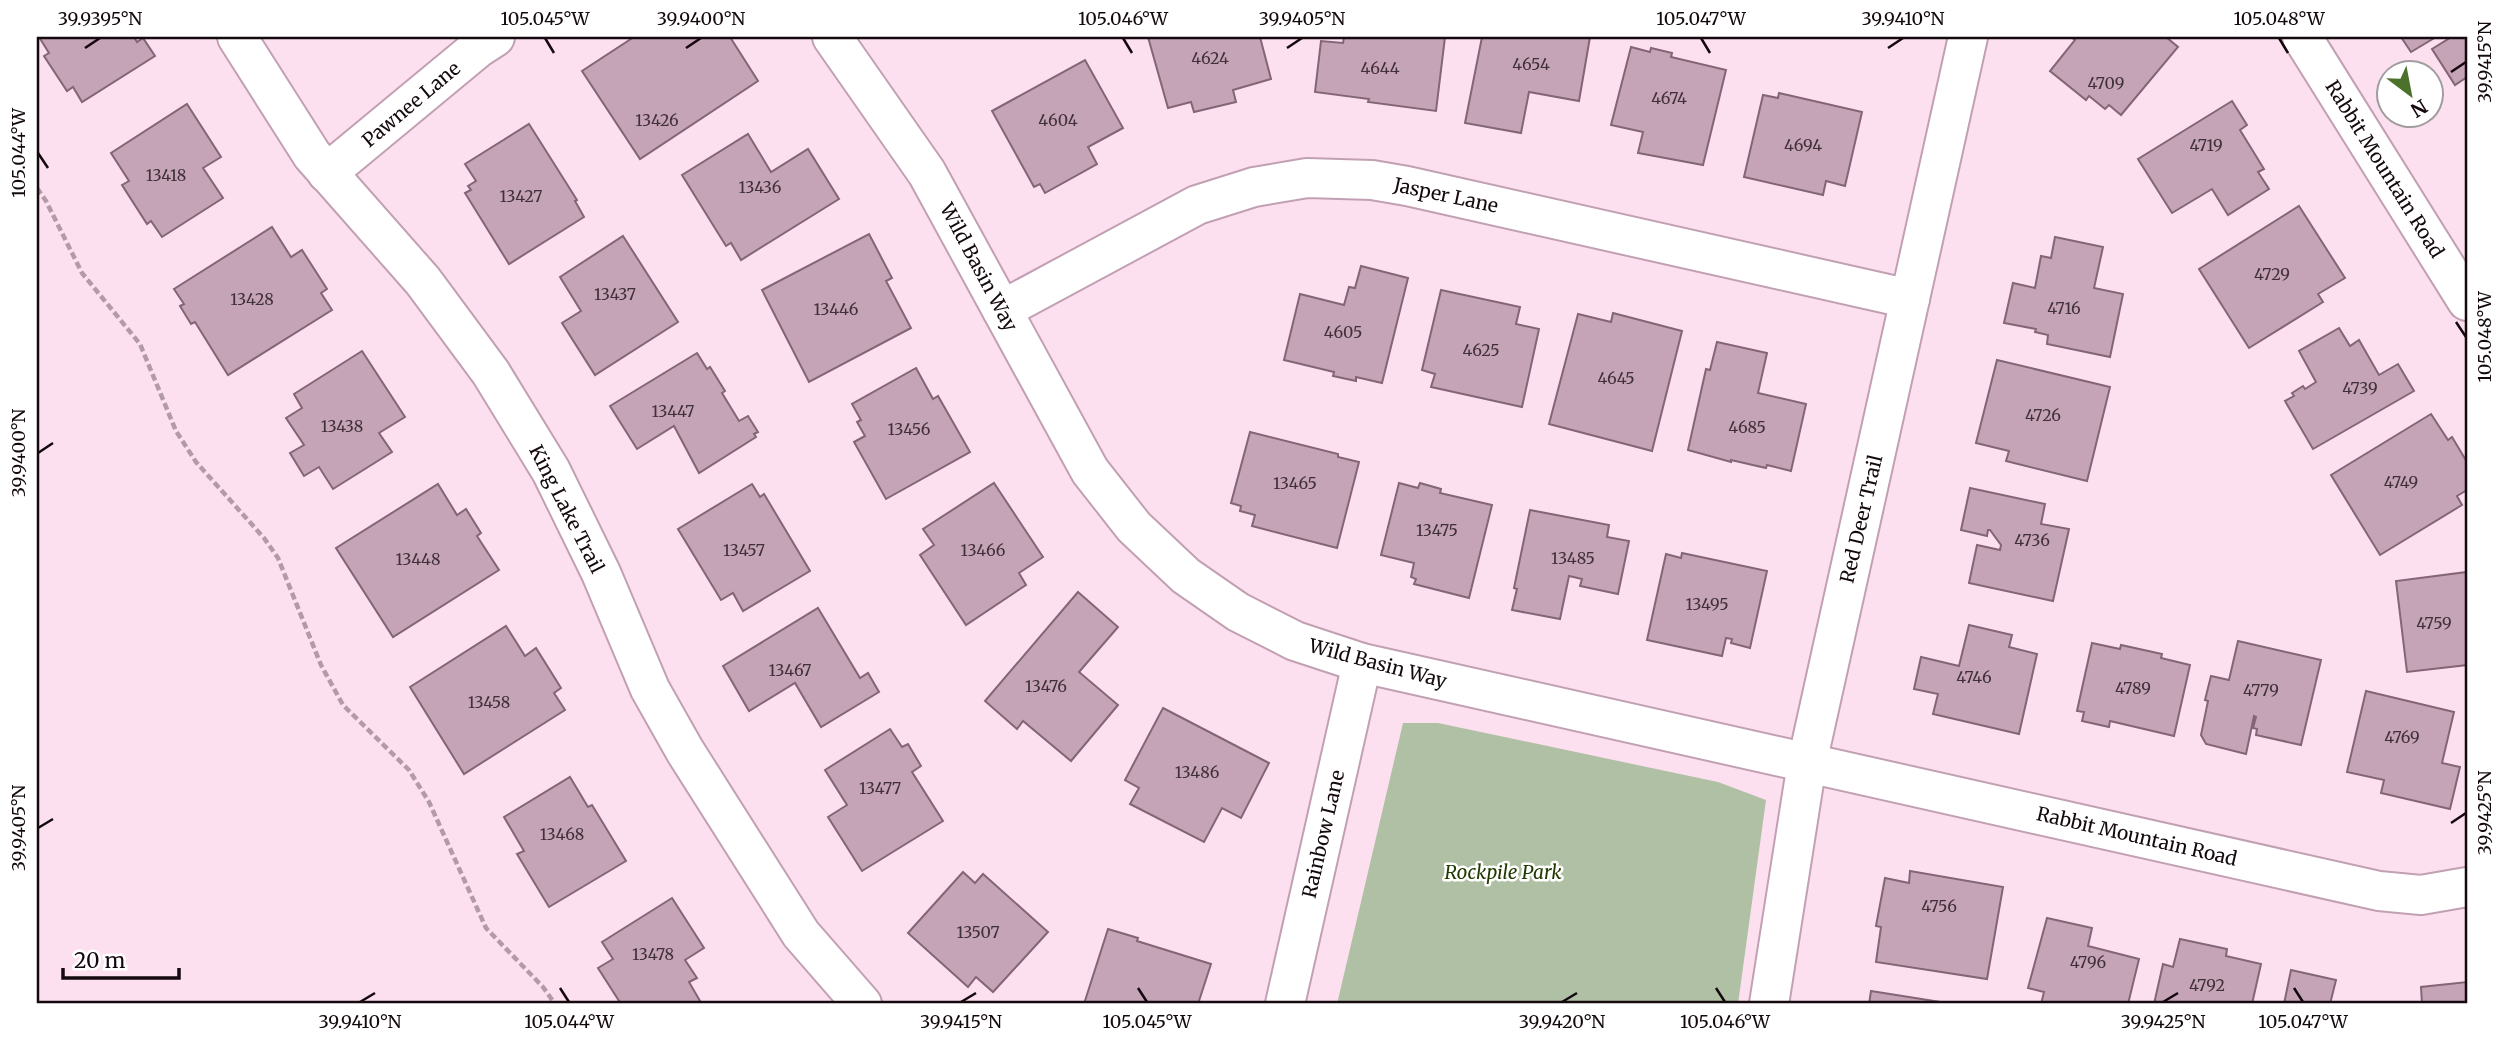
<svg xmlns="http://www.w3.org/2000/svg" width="2504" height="1041" font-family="Merriweather,serif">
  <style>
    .green { fill: #b0c0a5 }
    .building { fill: #c6a4b7; stroke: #836576; stroke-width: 2 }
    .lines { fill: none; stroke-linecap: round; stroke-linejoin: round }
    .street-casing { stroke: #c2a0b3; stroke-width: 42 }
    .path { stroke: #b29aa7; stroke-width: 4.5; stroke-dasharray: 7 3.5; stroke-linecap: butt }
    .street { stroke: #fff; stroke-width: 38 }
    .ticks { fill: none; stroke: #14090f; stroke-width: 2.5 }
    .labels { text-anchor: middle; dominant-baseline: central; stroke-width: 5; stroke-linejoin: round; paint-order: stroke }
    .number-label { font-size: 16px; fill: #403039 }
    .street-label { font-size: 19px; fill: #14090f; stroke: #fff }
    .park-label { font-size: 19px; font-style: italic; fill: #203a01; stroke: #fff }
    .neatline { fill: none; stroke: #14090f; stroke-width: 2.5 }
    .ticks-label { font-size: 18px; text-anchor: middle; fill: #14090f }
  </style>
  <rect width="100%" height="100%" fill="#fde0f0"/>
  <polygon class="green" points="1403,723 1438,723 1718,782 1766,800 1738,1004 1337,1004"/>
  <g class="building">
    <polygon points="39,37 134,37 137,42 143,38 155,56 82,102 73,87 67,91 44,56 49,53"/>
    <polygon points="634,37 730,37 758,81 640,159 582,71"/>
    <polygon points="1148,37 1260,37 1271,79 1233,90 1236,102 1194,112 1191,102 1168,108"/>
    <polygon points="1344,37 1445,37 1436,111 1368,102 1369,99 1315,92 1321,41 1343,43"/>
    <polygon points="1482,37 1590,37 1579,101 1529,92 1521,133 1465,123"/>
    <polygon points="2071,37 2166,37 2178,47 2121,115 2109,105 2105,109 2089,96 2086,100 2050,71 2075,40"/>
    <polygon points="2401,37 2436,37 2411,52"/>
    <polygon points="2446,37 2467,37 2467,77 2455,85 2432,49 2448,39"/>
    <polygon points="1631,47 1650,52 1651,48 1672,53 1671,57 1726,70 1703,165 1638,153 1643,132 1611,125"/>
    <polygon points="1085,60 1123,128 1088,147 1097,164 1045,193 1040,184 1034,187 992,111"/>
    <polygon points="1779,93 1862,112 1845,186 1826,181 1823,195 1744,177 1763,95 1778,98"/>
    <polygon points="2232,101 2247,125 2240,130 2264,169 2258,172 2269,189 2228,215 2212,189 2172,213 2138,159"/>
    <polygon points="187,104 221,157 203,168 223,198 162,237 151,221 147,224 122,185 129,181 111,153"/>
    <polygon points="529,124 577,200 575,201 584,217 509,264 465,193 471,190 468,186 476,181 465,164"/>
    <polygon points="748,134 771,172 808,149 839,199 741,260 731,243 726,246 682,175"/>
    <polygon points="2299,206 2345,278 2318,294 2323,302 2249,348 2199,269"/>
    <polygon points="272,227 291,257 302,250 327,289 321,293 332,310 228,375 195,322 191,324 180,306 184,304 174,289"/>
    <polygon points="869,234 892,278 886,281 911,328 809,382 762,290"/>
    <polygon points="623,236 678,322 595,375 562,323 581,311 560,277"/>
    <polygon points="2055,237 2103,247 2094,288 2123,294 2110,357 2047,344 2048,335 2035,332 2036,329 2004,323 2013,283 2035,288 2041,256 2051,258"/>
    <polygon points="1361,266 1408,278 1382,383 1356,377 1356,381 1333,376 1334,372 1284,360 1300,294 1344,305 1349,287 1355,288"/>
    <polygon points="1441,290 1520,307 1516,324 1539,329 1522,407 1431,387 1435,374 1422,370"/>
    <polygon points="1613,313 1682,331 1652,451 1549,424 1578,314 1611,322"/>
    <polygon points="2339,328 2350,346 2359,340 2379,375 2398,364 2414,391 2313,449 2285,401 2294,396 2292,393 2303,386 2305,389 2316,382 2299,351"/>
    <polygon points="1717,342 1767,353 1758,393 1806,404 1791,471 1767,465 1766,468 1731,460 1731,462 1688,450 1706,369 1710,370"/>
    <polygon points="362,351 405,417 379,433 392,452 333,489 319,467 304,476 290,453 304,445 286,418 302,408 294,394"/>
    <polygon points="697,353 707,369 710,367 725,391 722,393 739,421 748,416 758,432 754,434 756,437 699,473 674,426 637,449 610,406"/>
    <polygon points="1997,360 2110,387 2087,481 2006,461 2009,451 1976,443"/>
    <polygon points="916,368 933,399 938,396 970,452 886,499 854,442 865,436 857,422 861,420 852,404"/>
    <polygon points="2431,414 2448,440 2452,437 2467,462 2467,490 2457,496 2462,505 2380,555 2331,475"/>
    <polygon points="1250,432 1338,454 1338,457 1359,462 1337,548 1252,526 1255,515 1240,511 1241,506 1231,503"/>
    <polygon points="994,483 1043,557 1019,573 1026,585 966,625 920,555 934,545 923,529"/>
    <polygon points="1399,483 1418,488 1420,483 1441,489 1440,493 1492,505 1469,598 1414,584 1416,579 1411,577 1414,563 1381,555"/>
    <polygon points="438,484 457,515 466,509 481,533 477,536 499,570 393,637 336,548"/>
    <polygon points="752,484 760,497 764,494 810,571 743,611 733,593 721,600 678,529"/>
    <polygon points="1970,488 2045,504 2041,524 2069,529 2053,601 1969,583 1977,545 2000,550 2001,545 1990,530 1988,530 1987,536 1961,530"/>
    <polygon points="1530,510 1609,525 1607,537 1629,541 1618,594 1580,586 1582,579 1569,576 1560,619 1512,610 1517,589 1514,588"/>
    <polygon points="1682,553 1767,571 1750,648 1731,643 1732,639 1726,638 1722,656 1647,640 1666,554 1681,558"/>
    <polygon points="2467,572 2467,665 2407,672 2396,581"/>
    <polygon points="1078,592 1118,627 1079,672 1118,705 1071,761 1023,721 1017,729 985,701"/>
    <polygon points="818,608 860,678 868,673 879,692 821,727 795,683 749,711 723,666"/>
    <polygon points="1969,625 2012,635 2009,647 2037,654 2019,734 1933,714 1938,694 1914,689 1921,657 1959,666"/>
    <polygon points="506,626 525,656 536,648 561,688 554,693 565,710 464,774 410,687"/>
    <polygon points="2238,641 2321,660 2301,745 2256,735 2257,729 2253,728 2256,717 2254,716 2246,754 2206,744 2201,735 2208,701 2205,700 2211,676 2229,680"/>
    <polygon points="2092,643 2120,649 2121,645 2162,654 2161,658 2190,665 2174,736 2110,721 2109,727 2082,721 2084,712 2077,711"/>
    <polygon points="2366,691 2454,712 2442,763 2460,767 2450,809 2381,793 2384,780 2347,772"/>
    <polygon points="1163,708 1269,763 1241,818 1222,808 1204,842 1130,804 1139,788 1125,780"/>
    <polygon points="890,729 902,747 908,744 921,766 912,772 943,821 862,871 828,817 847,805 825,770"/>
    <polygon points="570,777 588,807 592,805 626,861 549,907 517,854 524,851 504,817"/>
    <polygon points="1910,871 2003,887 1987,979 1876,962 1881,927 1876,926 1885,878 1909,883"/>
    <polygon points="963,872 975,883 983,874 1048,932 993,992 976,977 968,987 908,933"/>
    <polygon points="672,898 704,948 685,960 697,978 689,982 700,1001 695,1004 621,1004 598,968 613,959 602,942"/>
    <polygon points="2047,918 2092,928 2088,946 2139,959 2128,1004 2041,1004 2044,992 2028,988"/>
    <polygon points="1108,929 1138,938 1137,941 1211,964 1198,1004 1084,1004"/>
    <polygon points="2180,939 2227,949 2226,956 2261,964 2252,1004 2154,1004 2163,964 2173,967"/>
    <polygon points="2291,970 2336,980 2330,1004 2284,1004"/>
    <polygon points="2467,982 2467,1004 2422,1004 2421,987"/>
    <polygon points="1871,991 1953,1004 1869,1004"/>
  </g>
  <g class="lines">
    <g class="street-casing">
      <g id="street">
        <polyline points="237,37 312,155 423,281 491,373 551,471 601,573 650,689 685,751 801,934 862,1004"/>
        <polyline points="832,37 927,173 1090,471 1134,527 1186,576 1238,612 1295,641 1362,663 2379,891 2421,895 2467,887"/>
        <polyline points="2302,37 2467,301"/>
        <polyline points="327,173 478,48 495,37"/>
        <polyline points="1002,310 1197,205 1254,187 1307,178 1372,180 1407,186 1910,299"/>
        <polyline points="1285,1004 1362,663"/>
        <polyline points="1769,1004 1807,763 1968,37"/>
      </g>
    </g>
    <polyline class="path" points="37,188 46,201 82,273 140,344 176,431 196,462 264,538 278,558 321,665 343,705 409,770 429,802 486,928 543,987 555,1004"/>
    <use href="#street" class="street"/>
  </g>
  <path class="ticks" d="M545 38 554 53M1123 38 1132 53M1701 38 1710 53M2279 38 2288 53M85 48 100 38M686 48 701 38M1287 48 1302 38M1888 48 1903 38M2451 72 2466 62M38 153 48 168M2456 322 2466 337M38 453 53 443M2451 823 2466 813M38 828 53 819M560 988 569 1002M1138 988 1147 1002M1716 988 1725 1002M2294 988 2303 1002M360 1002 375 993M961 1002 976 993M1562 1002 1577 993M2163 1002 2178 993"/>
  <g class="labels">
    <g class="number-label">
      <text x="1210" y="58">4624</text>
      <text x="1531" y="64">4654</text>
      <text x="1380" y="68">4644</text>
      <text x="2106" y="83">4709</text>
      <text x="1669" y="98">4674</text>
      <text x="657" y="120">13426</text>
      <text x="1058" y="120">4604</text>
      <text x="1803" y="145">4694</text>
      <text x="2206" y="145">4719</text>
      <text x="166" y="175">13418</text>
      <text x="760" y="187">13436</text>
      <text x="521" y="196">13427</text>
      <text x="2272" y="274">4729</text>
      <text x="615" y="294">13437</text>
      <text x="252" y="299">13428</text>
      <text x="2064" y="308">4716</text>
      <text x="836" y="309">13446</text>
      <text x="1343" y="332">4605</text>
      <text x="1481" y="350">4625</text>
      <text x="1616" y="378">4645</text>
      <text x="2360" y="388">4739</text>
      <text x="673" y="411">13447</text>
      <text x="2043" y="415">4726</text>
      <text x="342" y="426">13438</text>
      <text x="1747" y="427">4685</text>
      <text x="909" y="429">13456</text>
      <text x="2401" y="482">4749</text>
      <text x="1295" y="483">13465</text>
      <text x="1437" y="530">13475</text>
      <text x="2032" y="540">4736</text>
      <text x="744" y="550">13457</text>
      <text x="983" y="550">13466</text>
      <text x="1573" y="558">13485</text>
      <text x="418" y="559">13448</text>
      <text x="1707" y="604">13495</text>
      <text x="2434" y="623">4759</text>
      <text x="790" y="670">13467</text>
      <text x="1974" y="677">4746</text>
      <text x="1046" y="686">13476</text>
      <text x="2133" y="688">4789</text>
      <text x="2261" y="690">4779</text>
      <text x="489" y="702">13458</text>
      <text x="2402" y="737">4769</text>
      <text x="1197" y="772">13486</text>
      <text x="880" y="788">13477</text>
      <text x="562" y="834">13468</text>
      <text x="1939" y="906">4756</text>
      <text x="978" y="932">13507</text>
      <text x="653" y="954">13478</text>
      <text x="2088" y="962">4796</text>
      <text x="2207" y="985">4792</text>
    </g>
    <g class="street-label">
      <text transform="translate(411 104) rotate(-40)">Pawnee Lane</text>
      <text transform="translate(2385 169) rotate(58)">Rabbit Mountain Road</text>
      <text transform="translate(1446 195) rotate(12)">Jasper Lane</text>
      <text transform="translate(979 267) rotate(62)">Wild Basin Way</text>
      <text transform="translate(567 509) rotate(63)">King Lake Trail</text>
      <text transform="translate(1861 519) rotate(-77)">Red Deer Trail</text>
      <text transform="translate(1378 663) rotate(15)">Wild Basin Way</text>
      <text transform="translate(1323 834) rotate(-77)">Rainbow Lane</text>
      <text transform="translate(2137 836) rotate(13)">Rabbit Mountain Road</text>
    </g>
    <g class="park-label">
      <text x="1503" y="872">Rockpile Park</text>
    </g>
  </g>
  <rect width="2504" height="1041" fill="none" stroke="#ffffff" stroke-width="77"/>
  <g transform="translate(2410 94) rotate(148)"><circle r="33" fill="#ffffff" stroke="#a19d9f" stroke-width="2"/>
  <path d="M0-5L12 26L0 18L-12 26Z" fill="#4c712a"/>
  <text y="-10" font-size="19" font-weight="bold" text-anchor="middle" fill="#14090f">N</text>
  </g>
  <path d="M63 968v10h116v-10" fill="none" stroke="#14090f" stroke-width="3.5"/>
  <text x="74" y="968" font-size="21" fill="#14090f" stroke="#ffffff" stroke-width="5" paint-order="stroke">20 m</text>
  <rect x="38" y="38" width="2428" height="964" class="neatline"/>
  <g class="ticks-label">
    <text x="100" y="25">39.9395°N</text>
    <text x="545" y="25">105.045°W</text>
    <text x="701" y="25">39.9400°N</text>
    <text x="1123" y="25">105.046°W</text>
    <text x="1302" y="25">39.9405°N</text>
    <text x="1701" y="25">105.047°W</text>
    <text x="1903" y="25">39.9410°N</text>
    <text x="2279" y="25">105.048°W</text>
    <text transform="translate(2485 62) rotate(-90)" y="6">39.9415°N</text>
    <text transform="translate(19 153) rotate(-90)" y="6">105.044°W</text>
    <text transform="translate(2485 337) rotate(-90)" y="6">105.048°W</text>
    <text transform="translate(19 453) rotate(-90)" y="6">39.9400°N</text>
    <text transform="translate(2485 813) rotate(-90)" y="6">39.9425°N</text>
    <text transform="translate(19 828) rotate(-90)" y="6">39.9405°N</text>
    <text x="360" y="1028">39.9410°N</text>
    <text x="569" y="1028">105.044°W</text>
    <text x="961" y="1028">39.9415°N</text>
    <text x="1147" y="1028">105.045°W</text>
    <text x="1562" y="1028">39.9420°N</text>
    <text x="1725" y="1028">105.046°W</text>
    <text x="2163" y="1028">39.9425°N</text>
    <text x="2303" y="1028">105.047°W</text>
  </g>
</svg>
